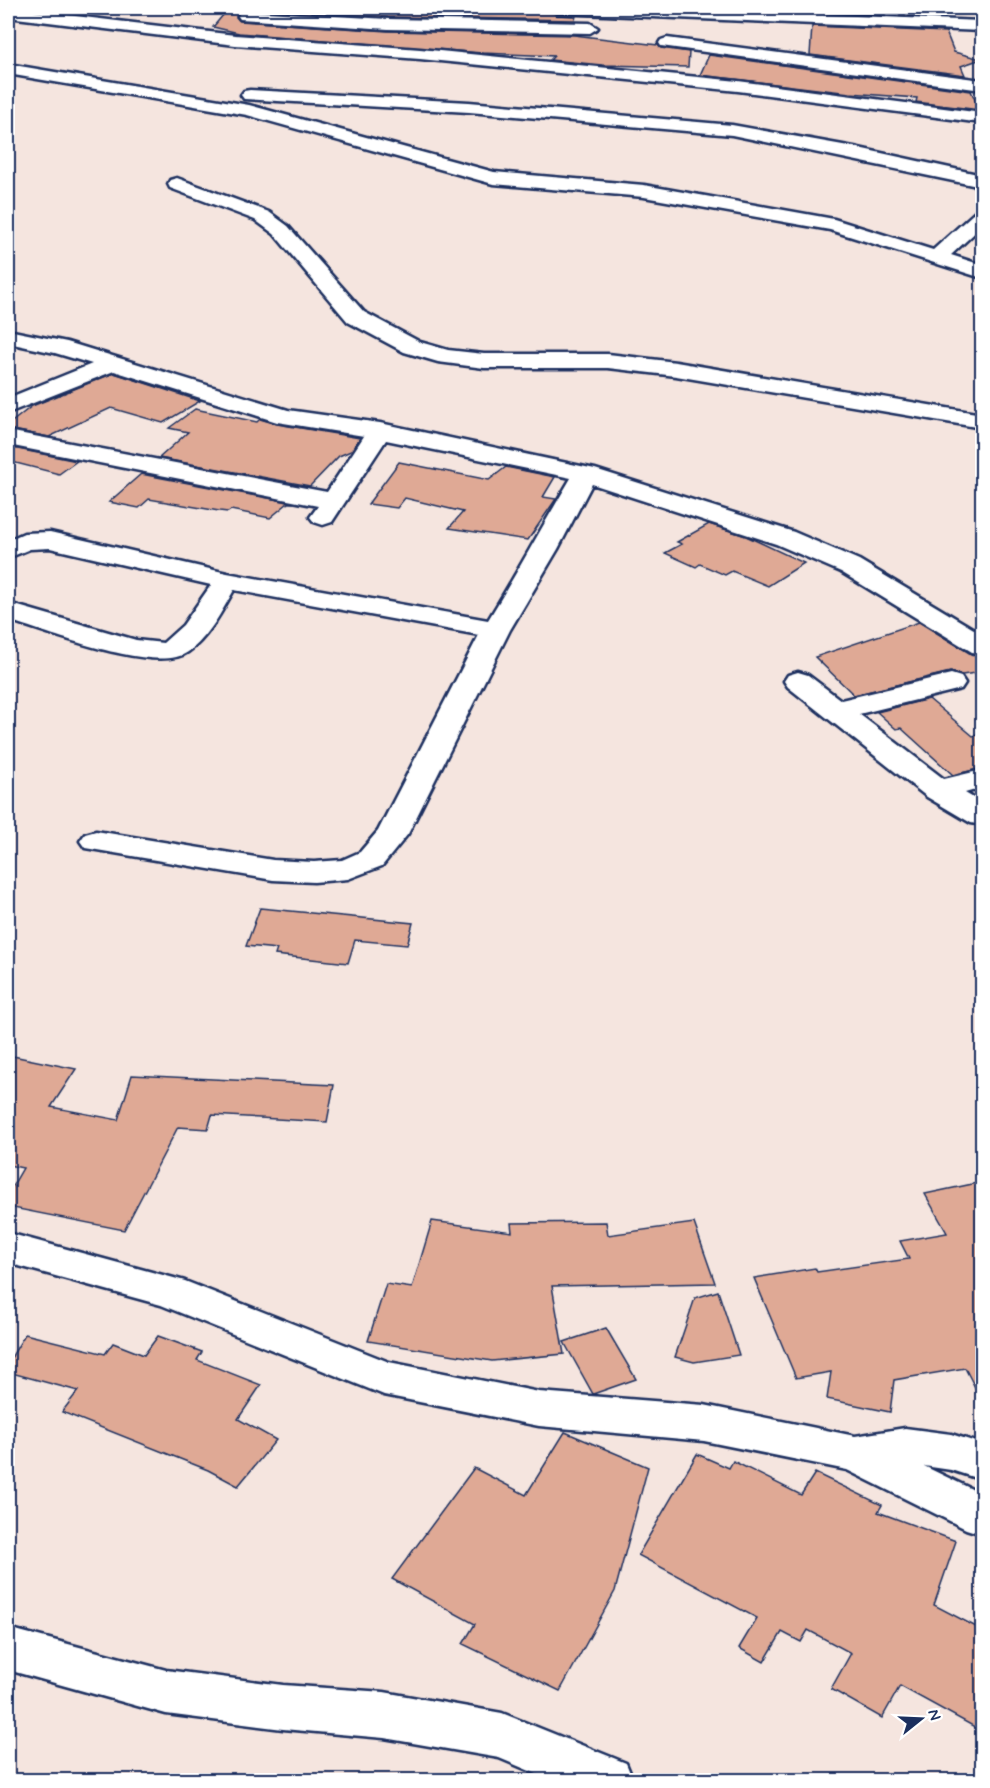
<svg xmlns="http://www.w3.org/2000/svg" width="990" height="1788" font-family="Mynerve,sans-serif">
  <style>
    .building { fill: #dfa995; stroke: #1b2f5e; stroke-width: 1.5 }
    .lines { fill: none; stroke-linecap: round; stroke-linejoin: round }
    .minor-casing { stroke: #1b2f5e; stroke-width: 5 }
    .minor { fill: #fff; fill-rule: evenodd }
  </style>
  <rect width="100%" height="100%" fill="#f5e5df"/>
  <filter id="ink" filterUnits="userSpaceOnUse"><feTurbulence type="fractalNoise" baseFrequency=".0167" numOctaves="2"/><feDisplacementMap in="SourceGraphic" scale="12" xChannelSelector="R" yChannelSelector="G"/><feConvolveMatrix kernelMatrix="1 2 1 2 8 2 1 2 1" color-interpolation-filters="sRGB"/></filter>
  <g filter="url(#ink)">
    <g class="building">
      <polygon points="229,8 491,8 548,10 557,15 576,16 575,20 388,17 246,9 238,12 236,17 240,21 388,31 574,35 658,45 661,48 689,52 688,67 602,65 550,60 554,56 482,53 239,33 213,27"/>
      <polygon points="814,8 880,9 938,15 939,17 814,12"/>
      <polygon points="812,26 946,32 954,52 981,59 961,66 965,75 810,55"/>
      <polygon points="709,55 971,91 980,110 916,102 917,98 850,93 700,75"/>
      <polygon points="114,373 200,401 163,423 111,408 49,437 8,429 8,425 32,406"/>
      <polygon points="195,409 257,422 260,419 277,424 360,438 351,451 339,456 310,486 159,458 188,432 169,428"/>
      <polygon points="8,447 77,461 59,474 8,461"/>
      <polygon points="399,462 489,480 506,467 555,477 543,497 556,499 528,540 449,528 463,512 405,498 397,508 368,504"/>
      <polygon points="141,474 294,503 288,503 270,518 231,510 228,512 219,511 149,499 139,508 109,502"/>
      <polygon points="709,524 746,536 804,563 768,586 732,571 725,575 700,564 696,567 665,553 682,544 677,542"/>
      <polygon points="919,622 971,654 982,658 982,672 962,675 950,672 854,695 815,657"/>
      <polygon points="929,699 973,736 982,734 982,768 953,775 901,728 896,729 877,712"/>
      <polygon points="260,908 413,923 407,945 355,940 348,963 275,955 277,949 246,946"/>
      <polygon points="8,1055 76,1069 51,1107 118,1120 132,1075 334,1085 327,1122 212,1115 208,1129 178,1127 124,1230 8,1207 8,1194 23,1168 8,1165"/>
      <polygon points="982,1182 982,1401 965,1368 894,1380 890,1412 827,1399 831,1372 796,1378 754,1278 815,1268 817,1272 909,1259 900,1241 947,1233 925,1194"/>
      <polygon points="432,1221 512,1232 511,1223 606,1222 608,1235 694,1223 715,1283 552,1286 564,1354 492,1361 368,1341 386,1284 412,1288"/>
      <polygon points="718,1291 739,1355 694,1362 675,1357 695,1298"/>
      <polygon points="606,1328 636,1379 593,1394 564,1342"/>
      <polygon points="25,1334 105,1354 113,1343 144,1355 158,1336 202,1352 197,1360 261,1385 238,1419 276,1440 238,1486 208,1470 62,1412 78,1391 8,1372 8,1363"/>
      <polygon points="565,1432 648,1467 615,1591 560,1691 463,1644 475,1624 392,1579 474,1468 526,1495"/>
      <polygon points="697,1454 729,1468 733,1461 801,1495 815,1473 882,1505 878,1512 956,1541 934,1605 982,1630 982,1731 900,1686 882,1718 831,1689 851,1653 808,1630 801,1642 782,1632 764,1662 739,1648 757,1618 638,1555"/>
    </g>
    <g class="lines">
      <g class="minor-casing">
        <g id="minor">
          <polygon points="8,8 235,35 420,49 738,81 982,113 982,123 738,91 420,59 235,45 8,17"/>
          <polygon points="549,8 656,8 982,21 982,31 557,13"/>
          <polygon points="246,11 388,19 590,23 598,28 590,33 388,29 240,19 238,16 240,13"/>
          <polygon points="667,38 982,80 982,90 661,46 659,43 661,40"/>
          <polygon points="8,64 249,105 494,172 644,185 834,219 933,250 975,212 982,210 982,226 951,255 982,265 982,278 830,230 644,197 493,184 247,115 8,74"/>
          <polygon points="250,90 469,102 732,125 854,147 982,175 982,187 732,135 469,112 244,99 241,95 244,91"/>
          <polygon points="177,178 269,212 288,226 364,312 420,342 448,350 484,354 608,354 676,362 982,414 982,428 676,376 608,368 484,368 438,362 404,352 348,322 274,234 255,220 170,188 168,184 170,180"/>
          <path d="M8 330 67 342 288 410 380 423 595 469 794 532 859 560 982 634V654L972 652 841 572 776 544 592 484 558 549 510 630 408 834 382 866 348 879 314 882 273 880 85 848 80 841 85 834 96 831 273 860 314 862 342 860 360 852 378 831 479 635 234 590C222 611 208 638 188 652 157 675 45 631 8 620V603L136 640 163 643 183 625 211 585 50 548 30 549 8 558V540L24 533 50 532 227 573 488 620C517 573 543 525 571 478L386 440 332 522 323 525 314 522 310 517 318 506 8 445V431L327 492 364 436 277 422 114 371 8 413V398L92 364 55 353 8 343Z"/>
          <polygon points="798,672 808,675 841,700 951,674 961,677 965,683 961,689 859,714 944,779 982,770 982,788 965,793 982,803 982,825 971,823 927,797 788,687 784,681 788,675"/>
          <polygon points="8,1233 185,1281 389,1362 539,1392 704,1405 855,1436 905,1428 951,1434 982,1444 982,1480 951,1470 924,1466 982,1494 982,1534 966,1529 847,1470 704,1441 539,1426 384,1395 161,1305 8,1263"/>
          <polygon points="8,1628 166,1670 283,1685 384,1692 502,1713 626,1763 633,1780 551,1780 499,1758 384,1738 283,1729 166,1714 8,1670"/>
        </g>
      </g>
      <use href="#minor" class="minor"/>
    </g>
  </g>
  <rect width="990" height="1788" fill="none" stroke="#fff" stroke-width="30"/>
  <rect x="15" y="15" width="960" height="1758" fill="none" stroke="#1b2f5e" stroke-width="2" filter="url(#ink)"/>
  <g transform="translate(921 1719) rotate(72)" stroke="#ffffff" stroke-width="4.5" paint-order="stroke">
  <path d="M0-4.5L10 22L0 15L-10 22Z" fill="#1b2f5e"/>
  <text y="-9" font-size="16" font-weight="bold" text-anchor="middle" fill="#1b2f5e">N</text>
  </g>
</svg>
